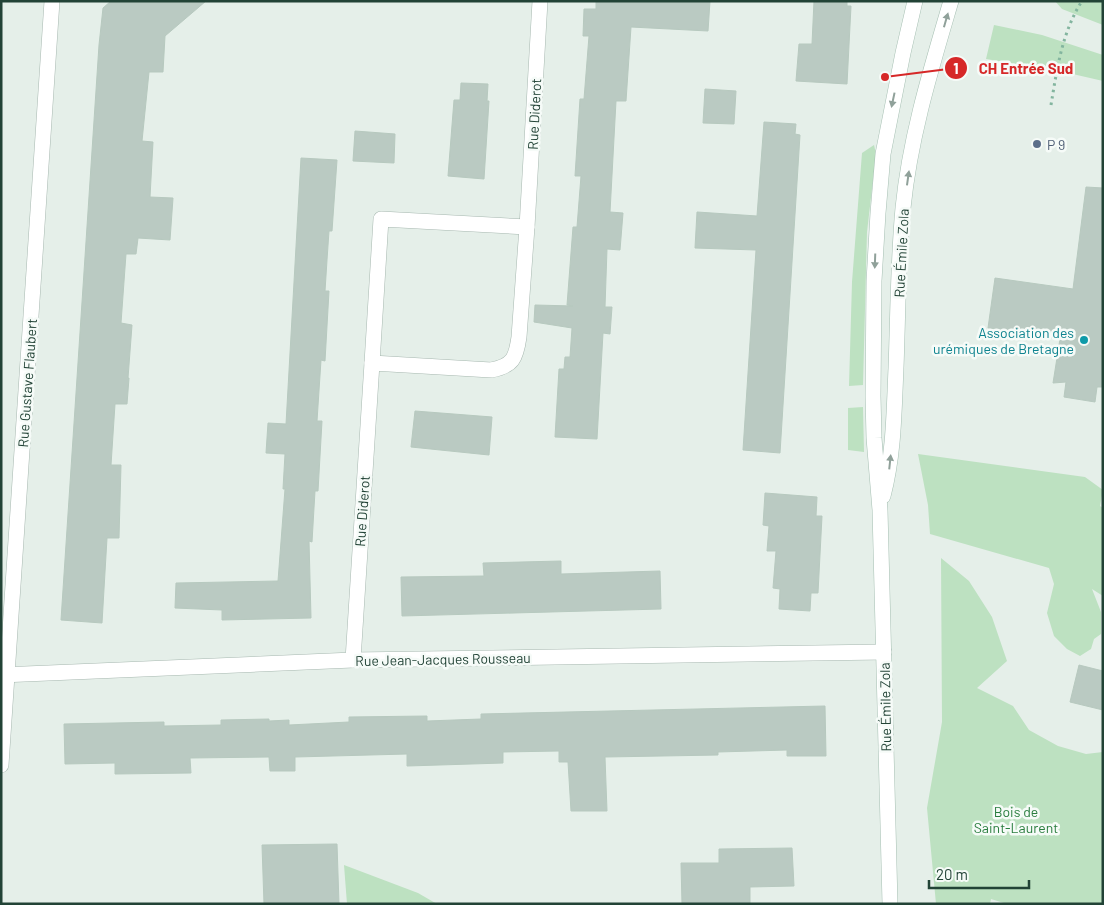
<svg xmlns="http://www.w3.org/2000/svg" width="1104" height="905" font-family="Barlow,sans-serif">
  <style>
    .green { fill: #bde1c1 }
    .building { fill: #bacac2; stroke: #b7c9bf }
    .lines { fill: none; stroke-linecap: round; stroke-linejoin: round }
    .street-casing { stroke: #a7b8b0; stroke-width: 16 }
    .secondary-casing { stroke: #a5bfb2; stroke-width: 16 }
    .path { stroke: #83b59f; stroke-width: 3; stroke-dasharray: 2.5 4; stroke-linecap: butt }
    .street { stroke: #fff; stroke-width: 15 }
    .secondary { stroke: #fff; stroke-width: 15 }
    .oneway { fill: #90a19a }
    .service-dot { fill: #5c6f8a; stroke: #f6fbf8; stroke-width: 2 }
    .culture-dot { fill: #0f9aa8; stroke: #f6fbf8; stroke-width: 2 }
    .labels { text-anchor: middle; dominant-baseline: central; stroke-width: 5; stroke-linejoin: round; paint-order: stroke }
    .street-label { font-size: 14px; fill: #224336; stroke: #f6fbf8 }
    .service-label { font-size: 14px; fill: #4e5e75; stroke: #f6fbf8; text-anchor: start }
    .culture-label { font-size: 14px; fill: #0d838f; stroke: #f6fbf8; text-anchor: end }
    .park-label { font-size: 14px; fill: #297d3e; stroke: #f6fbf8 }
    .leader { fill: none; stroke: #d62828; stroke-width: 2 }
    .callout-dot { fill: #d62828; stroke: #f6fbf8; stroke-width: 2 }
    .mark-label { font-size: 15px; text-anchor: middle; font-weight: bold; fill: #fff }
    .callout-label { font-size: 15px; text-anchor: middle; font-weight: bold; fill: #d62828; stroke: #f6fbf8; stroke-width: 5; stroke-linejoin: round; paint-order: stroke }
  </style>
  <rect width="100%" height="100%" fill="#e5efe9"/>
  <g class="green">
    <polygon points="1055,1 1103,1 1103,25 1062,9"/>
    <polygon points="994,25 1042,35 1103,55 1103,81 1064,72 986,59"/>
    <polygon points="874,145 876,154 867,232 863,385 849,386 852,282 862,153"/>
    <polygon points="863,407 864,452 848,450 848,408"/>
    <polygon points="918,454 1085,477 1103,490 1100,506 1103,508 1103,596 1092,589 1101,612 1101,634 1094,639 1091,649 1080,656 1067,649 1054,636 1047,613 1054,584 1049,568 930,534 928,505"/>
    <polygon points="941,558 969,581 992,617 1007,661 977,688 1013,706 1029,730 1058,746 1086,754 1103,752 1103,904 1007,904 991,899 990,904 936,904 927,808 942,722"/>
    <polygon points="344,865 418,893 437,904 347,904"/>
  </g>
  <g class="building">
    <polygon points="111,1 206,1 165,36 163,72 149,72 142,141 153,142 150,197 173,198 170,240 138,238 136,254 126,254 121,323 132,325 128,378 129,378 127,404 115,404 111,465 121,465 119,538 107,538 102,623 61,620 99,45 103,8"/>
    <polygon points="596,1 710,1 708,31 631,27 626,101 616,101 610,212 623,213 620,250 607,249 605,307 612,307 610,334 603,333 597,439 555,437 559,369 564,369 565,357 570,357 572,328 534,322 535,305 573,306 567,305 573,227 577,227 581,176 575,176 580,99 584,99 589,36 583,36 584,9 596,9"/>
    <polygon points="814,1 847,1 847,6 851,6 847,84 796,81 799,44 812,44"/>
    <polygon points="461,83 488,84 487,101 489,101 484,179 448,176 454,100 460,100"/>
    <polygon points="705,89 736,91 734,124 703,123"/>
    <polygon points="764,122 796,124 795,134 800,135 780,453 743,450 756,250 695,248 697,212 757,216"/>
    <polygon points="355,131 395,134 394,163 353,161"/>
    <polygon points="301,158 337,160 332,231 329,231 327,260 325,291 329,291 325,361 321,360 317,421 322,421 318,491 315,491 312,542 309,541 311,618 222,620 222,610 175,608 176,583 278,581 285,489 283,489 285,454 266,453 268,423 286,424"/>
    <polygon points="1086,187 1103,188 1103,387 1097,387 1095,402 1064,397 1066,382 1053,383 1060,339 988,328 995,278 1073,289"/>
    <polygon points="415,411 492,417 489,455 411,447"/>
    <polygon points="765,493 817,497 816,516 822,516 818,593 811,593 810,611 779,609 780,589 773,588 776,551 767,551 769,526 763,525"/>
    <polygon points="561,561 561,574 660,571 661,609 402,616 401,577 484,576 483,563"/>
    <polygon points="1079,665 1103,671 1103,710 1070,702"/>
    <polygon points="825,706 826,756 787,756 787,750 718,752 718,755 605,757 607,811 571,811 568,762 559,762 559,751 503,752 503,763 407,766 407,754 295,757 295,771 270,771 269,757 190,758 191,773 115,774 115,763 65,764 64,724 164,722 164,726 221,725 221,720 269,719 269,721 289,720 289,725 349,722 349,717 427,716 427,721 481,719 481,714"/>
    <polygon points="337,844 339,904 264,904 262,845"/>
    <polygon points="792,848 794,886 750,887 750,904 682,904 681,863 719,863 719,849"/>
  </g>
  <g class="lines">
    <g class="street-casing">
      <g id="street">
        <polyline points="372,363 381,219 527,227 540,1"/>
        <path d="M353 660 372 363 491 370C513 366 516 358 519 337L527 227"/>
        <polyline points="1,675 353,660 884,652"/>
        <polyline points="1,765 52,1"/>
      </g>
    </g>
    <g class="secondary-casing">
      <g id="secondary">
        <path d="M883 496C894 454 894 411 896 368 898 315 898 261 903 208 910 137 931 69 951 1"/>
        <polyline points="890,904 880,510 874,438 873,396 874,281 878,213 883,154 903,53 915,1"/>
      </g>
    </g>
    <path class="path" d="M1051 105C1057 69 1062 32 1082 1"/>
    <use href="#street" class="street"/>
    <use href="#secondary" class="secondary"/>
  </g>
  <defs><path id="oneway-solid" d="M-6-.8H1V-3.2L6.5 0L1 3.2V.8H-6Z" transform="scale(1.25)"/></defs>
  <g class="oneway">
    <use href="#oneway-solid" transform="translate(946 20) rotate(-74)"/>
    <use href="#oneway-solid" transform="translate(893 100) rotate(102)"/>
    <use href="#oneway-solid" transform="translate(908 178) rotate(-82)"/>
    <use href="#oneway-solid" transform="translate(875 261) rotate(92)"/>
    <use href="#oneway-solid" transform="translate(890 462) rotate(-84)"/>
  </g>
  <circle class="service-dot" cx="1037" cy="144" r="5"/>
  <circle class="culture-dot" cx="1084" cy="340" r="5"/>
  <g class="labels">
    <g class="street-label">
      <text transform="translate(534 114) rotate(-87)">Rue Diderot</text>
      <text transform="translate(901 253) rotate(-87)">Rue Émile Zola</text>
      <text transform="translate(27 383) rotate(-86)">Rue Gustave Flaubert</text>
      <text transform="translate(362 511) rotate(-86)">Rue Diderot</text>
      <text transform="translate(443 659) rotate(-1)">Rue Jean-Jacques Rousseau</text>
      <text transform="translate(885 707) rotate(-91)">Rue Émile Zola</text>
    </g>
    <g class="service-label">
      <text x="1047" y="144">P 9</text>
    </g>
    <g class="culture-label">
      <text x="1074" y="332">Association des<tspan x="1074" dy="16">urémiques de Bretagne</tspan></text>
    </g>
    <g class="park-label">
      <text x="1016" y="811">Bois de<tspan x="1016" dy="16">Saint-Laurent</tspan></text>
    </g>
  </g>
  <path class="leader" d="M885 77L956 68"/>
  <g class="callout-dot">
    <circle cx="885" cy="77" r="5"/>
    <circle cx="956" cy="68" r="12"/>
  </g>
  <g class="mark-label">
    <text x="956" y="74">1</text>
  </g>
  <g class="callout-label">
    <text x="1026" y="74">CH Entrée Sud</text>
  </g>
  <rect width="1104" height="905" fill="none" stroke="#224336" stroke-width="5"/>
  <path d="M929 880v8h100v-8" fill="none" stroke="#224336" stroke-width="2.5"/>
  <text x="936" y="880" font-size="15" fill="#224336" stroke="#f6fbf8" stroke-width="4" paint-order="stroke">20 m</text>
</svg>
